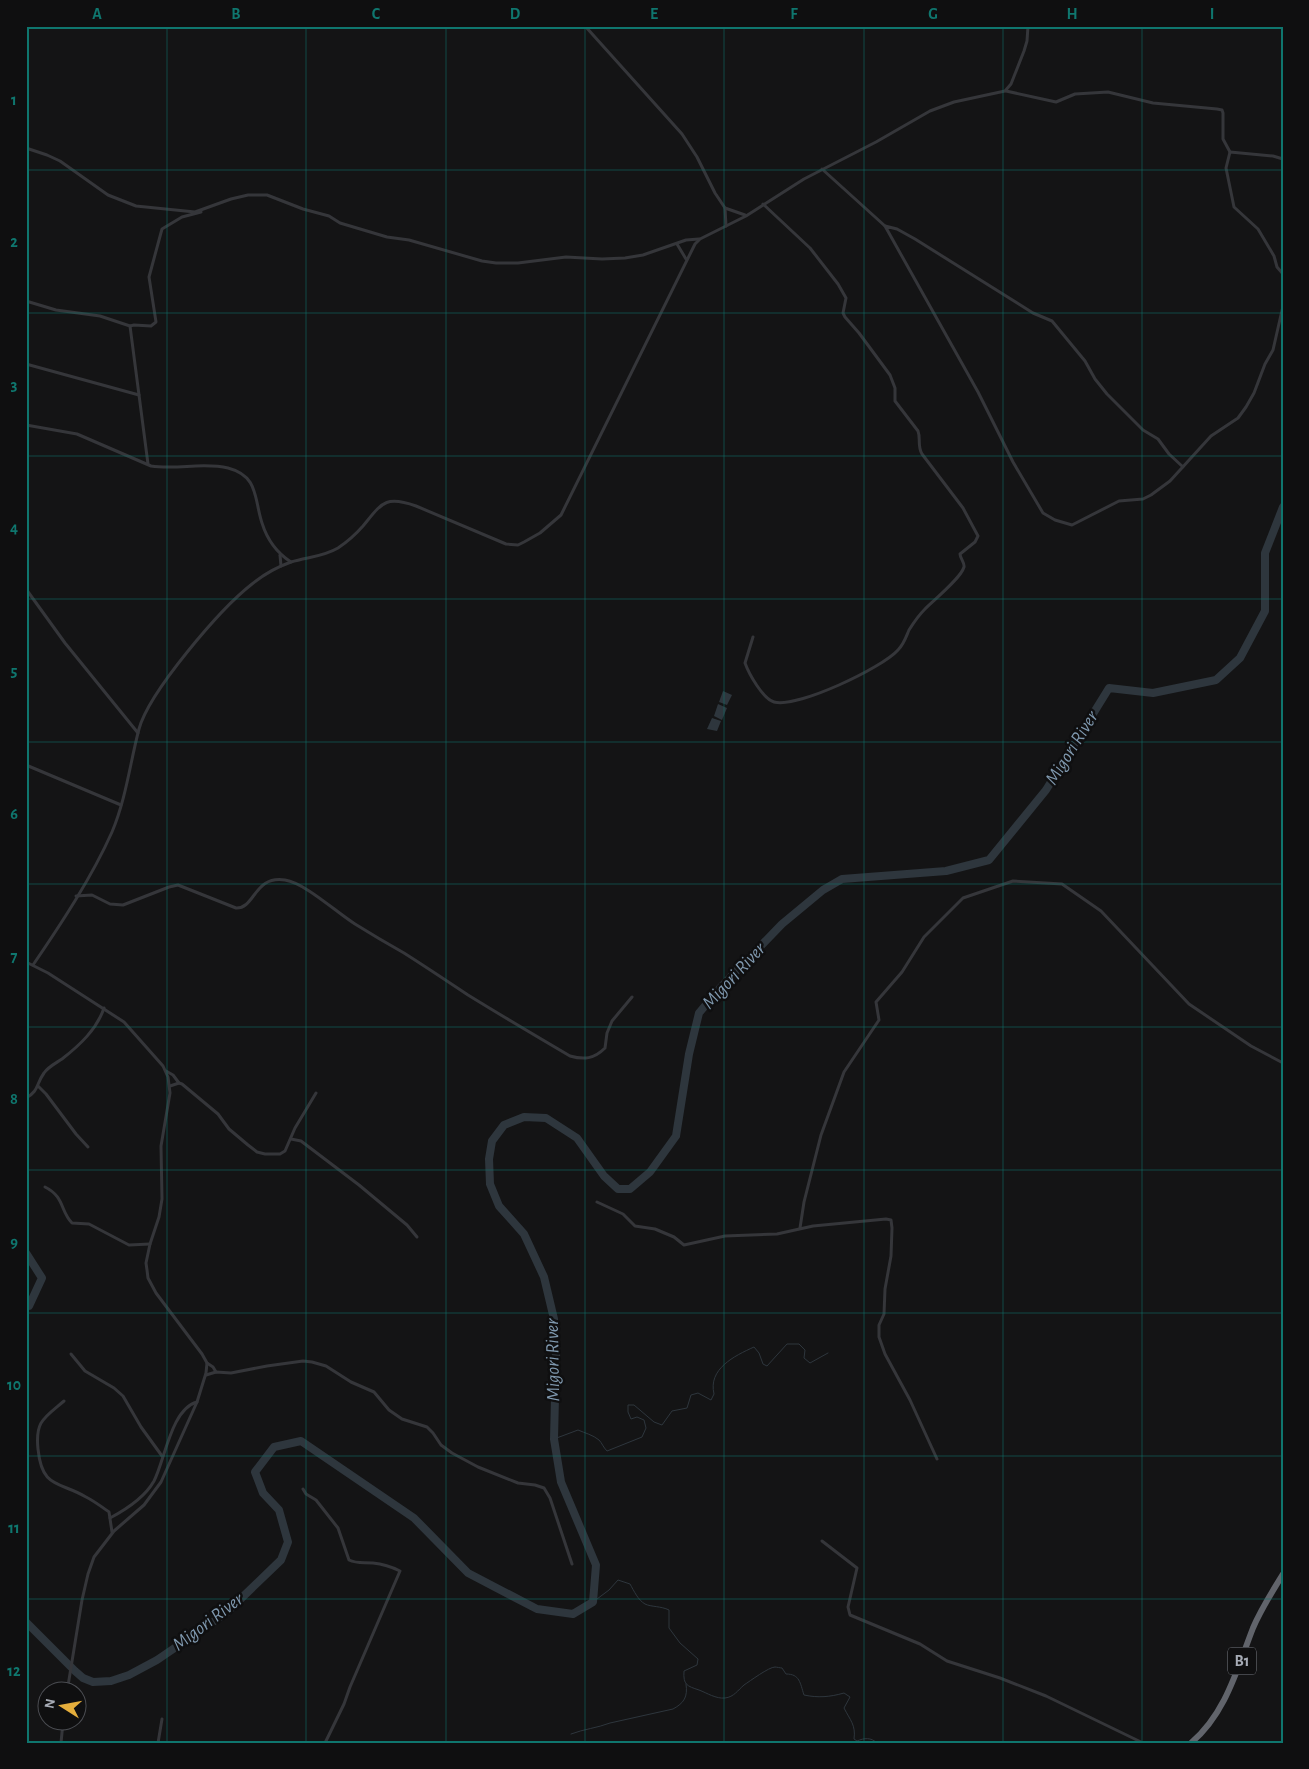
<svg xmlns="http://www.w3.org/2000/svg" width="1309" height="1769" font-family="'Alegreya Sans',sans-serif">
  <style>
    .water { fill: #2e363d }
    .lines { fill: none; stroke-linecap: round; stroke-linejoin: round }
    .stream { stroke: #2e363d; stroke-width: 1 }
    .river { stroke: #2e363d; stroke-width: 8 }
    .street { stroke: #35363a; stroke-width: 3 }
    .highway { stroke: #61646b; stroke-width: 6 }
    .grid { fill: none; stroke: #0f766e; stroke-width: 1; stroke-opacity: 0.55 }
    .labels { text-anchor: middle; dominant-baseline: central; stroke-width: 5; stroke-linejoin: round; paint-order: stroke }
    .shield { fill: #0f0f10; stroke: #797c84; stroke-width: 1 }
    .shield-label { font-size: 16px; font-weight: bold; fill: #a6abb5 }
    .water-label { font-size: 19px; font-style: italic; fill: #7f98ae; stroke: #0f0f10 }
    .neatline { fill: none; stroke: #0f766e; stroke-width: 2 }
    .grid-label { font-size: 16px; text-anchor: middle; font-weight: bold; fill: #0f766e }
  </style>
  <rect width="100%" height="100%" fill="#141415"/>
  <g class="water">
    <polygon points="723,691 732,695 727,705 719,702"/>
    <polygon points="718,704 727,708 722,720 714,716"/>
    <polygon points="712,718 721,721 717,731 707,729"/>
  </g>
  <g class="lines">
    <g class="stream">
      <path d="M554 1439 578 1430C585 1433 593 1435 599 1440 602 1443 603 1447 607 1451L642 1437 646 1428 644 1420 637 1417 631 1419 628 1412V1405H634L654 1422 662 1425 672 1411 687 1408 691 1395 698 1393 711 1400 714 1394C708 1369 734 1356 754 1347L759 1353 763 1364 767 1366 787 1344H799L805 1350 804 1358 810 1363 828 1353"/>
      <path d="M593 1602 609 1590 618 1580 630 1584C634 1591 638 1600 645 1604 651 1607 661 1606 669 1610V1628L680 1643 698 1659 697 1665 684 1671C683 1685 687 1686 699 1690 707 1693 716 1699 725 1698 734 1697 738 1690 744 1685 750 1681 769 1667 775 1667 776 1667 781 1668 782 1668L786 1674C800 1674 800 1683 804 1695 818 1698 830 1697 844 1693L850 1697 844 1708C850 1720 856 1725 854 1739L857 1741C864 1738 871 1737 877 1743"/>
      <path d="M571 1734C584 1729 597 1728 610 1723L673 1709C684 1703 688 1697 686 1684"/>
    </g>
    <g class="river">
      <polyline points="26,1253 42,1278 29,1306 26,1306"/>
      <polyline points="26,1622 75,1671 83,1678 93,1682 111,1681 129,1675 157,1660 226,1613 281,1560 288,1542 279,1510 263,1493 255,1472 274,1447 301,1441 414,1518 468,1573 537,1609 573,1614 593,1602 596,1565 561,1482 554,1439 556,1356 554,1319 544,1277 524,1234 499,1206 490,1184 489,1159 492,1141 504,1125 524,1117 546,1118 577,1138 604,1176 618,1189 630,1189 650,1172 676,1136 689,1054 699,1013 720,988 782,924 823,890 842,879 946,871 989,860 1046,790 1109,688 1153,693 1216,680 1240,658 1265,611 1265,553 1283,507"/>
    </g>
    <g class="street">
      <polyline points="585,26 682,134 697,157 715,193 725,208 745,215"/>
      <polyline points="1006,91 1056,102 1075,94 1108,92 1153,103 1217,109 1222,110 1223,113 1223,139 1230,152"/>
      <polyline points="26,148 47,155 60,161 108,195 136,206 195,212 231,199 248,195 267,195 303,209 329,216 340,223 387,237 409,240 482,261 496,263 518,263 566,257 602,259 625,258 643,255 686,240 699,239"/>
      <polyline points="1283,159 1273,156 1230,152 1226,168 1234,207 1258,229 1274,256 1277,267 1283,274"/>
      <polyline points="822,169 885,226"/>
      <polyline points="725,208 726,226"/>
      <polyline points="677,244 686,259"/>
      <polyline points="26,301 56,310 100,316 130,326"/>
      <polyline points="26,364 139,395"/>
      <path d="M26 425 77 434 151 466C177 470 203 462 228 468 259 476 254 499 262 523 267 539 277 553 291 562"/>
      <polyline points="148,464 130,326 134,325 151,326 156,322 149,277 162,229 182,217 201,212"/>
      <polyline points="1183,467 1169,454 1158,439 1143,430 1107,394 1095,379 1085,361 1052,321 1033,313 915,239 897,229 885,226 978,392 1013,462 1043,513 1055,520 1072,525 1119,501 1143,499 1151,495 1170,481 1211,436 1238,418 1246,407 1254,393 1265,364 1273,350 1283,306"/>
      <polyline points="280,555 281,566"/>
      <polyline points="26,589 65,643 138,733"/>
      <path d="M753 637 745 663C749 674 763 699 774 702 798 708 882 668 898 650 904 644 906 637 909 630 914 622 919 615 925 609 934 600 961 578 964 567 965 563 960 558 960 554L975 542 978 536 963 508 922 454C917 445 921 439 918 431L895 401V388L890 375 859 333 845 317 843 313 846 298 838 284 810 248 763 204"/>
      <polyline points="26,765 121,805"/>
      <path d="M76 896 92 895 110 904 123 905 169 887 178 885 236 908C255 909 254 875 285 880 305 883 336 912 355 924 371 934 388 944 404 953 426 967 447 981 468 995 502 1016 536 1036 570 1056 584 1060 594 1059 605 1048L607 1033 612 1021 632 997"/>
      <polyline points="26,962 48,973 124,1022 163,1066 168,1077 170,1093 161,1146 162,1199 159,1217 150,1244 146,1263 147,1270 148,1278 156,1293 202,1354 207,1363 206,1373 197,1402 161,1482 144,1505 114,1531 94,1557 88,1574 82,1600 67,1692"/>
      <path d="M33 965C61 924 92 877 112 832 126 799 130 763 139 729 149 692 220 609 252 584 263 575 277 567 291 562 307 557 323 557 338 548 347 542 356 534 363 526 382 503 385 495 416 506L506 544 518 545 524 542 540 533 561 515 695 244 700 239 746 216 804 179 876 142 930 111 954 102 1005 91 1011 84 1024 51 1027 41 1028 26"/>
      <polyline points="166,1071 173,1075 179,1083"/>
      <polyline points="38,1086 46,1094 76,1134 88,1147"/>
      <polyline points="170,1086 179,1083 182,1084 218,1114 229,1129 248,1145 257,1152 265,1154 280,1154 285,1151 295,1128 316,1093"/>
      <path d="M26 1098C39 1091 36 1084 44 1073 48 1067 56 1063 62 1059 80 1045 97 1029 104 1008"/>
      <polyline points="291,1139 301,1141 359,1185 407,1225 417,1237"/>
      <path d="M45 1187C65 1197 60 1211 72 1223L89 1224 129 1245 150 1244"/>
      <polyline points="597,1202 623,1214 635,1226 655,1229 674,1237 684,1245 725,1236 777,1234 813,1226 886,1219 891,1220 892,1228 891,1256 885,1289 884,1314 879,1325 879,1337 885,1354 910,1400 937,1459"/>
      <polyline points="800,1228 804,1202 821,1135 844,1072 879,1020 876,1002 902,972 924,937 963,898 1013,881 1062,884 1101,911 1189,1004 1251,1046 1283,1063"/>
      <polyline points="71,1354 85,1371 114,1388 123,1396 141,1427 162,1456"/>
      <polyline points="207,1363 213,1367 216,1372"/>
      <polyline points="206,1375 216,1372 231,1373 267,1366 303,1361 312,1362 326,1366 351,1382 374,1392 389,1410 402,1419 427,1427 433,1433 441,1445 452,1453 478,1467 518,1483 535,1485 544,1488 550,1498 572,1564"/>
      <path d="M64 1401C44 1418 35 1421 38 1449 42 1489 59 1481 86 1497 94 1501 102 1507 109 1512L112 1532"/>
      <path d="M303 1489 306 1494 316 1500 338 1528 349 1560C357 1564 364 1562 373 1563 383 1564 392 1567 400 1571L350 1687 344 1704 325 1743"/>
      <path d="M110 1518C127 1509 145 1497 154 1481 165 1460 171 1409 197 1402"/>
      <polyline points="822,1541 857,1568 848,1607 850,1615 920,1644 947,1661 1000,1678 1046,1696 1143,1743"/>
      <polyline points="61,1743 63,1722"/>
      <polyline points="158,1743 162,1719"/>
    </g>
    <path class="highway" d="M1191 1743C1226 1713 1237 1669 1253 1628 1261 1609 1272 1592 1283 1574"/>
  </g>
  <path class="grid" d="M167 26V1743M306 26V1743M446 26V1743M585 26V1743M724 26V1743M864 26V1743M1003 26V1743M1142 26V1743M26 170H1283M26 313H1283M26 456H1283M26 599H1283M26 742H1283M26 884H1283M26 1027H1283M26 1170H1283M26 1313H1283M26 1456H1283M26 1599H1283"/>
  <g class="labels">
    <rect class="shield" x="1228" y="1647.5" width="28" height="27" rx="4"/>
    <g class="shield-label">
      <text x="1242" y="1661">B1</text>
    </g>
    <g class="water-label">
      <text transform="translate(1072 748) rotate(-58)">Migori River</text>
      <text transform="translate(734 976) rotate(-47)">Migori River</text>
      <text transform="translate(553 1360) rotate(-91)">Migori River</text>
      <text transform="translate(208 1622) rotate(-37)">Migori River</text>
    </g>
  </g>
  <rect width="1309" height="1769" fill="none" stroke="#0f0f10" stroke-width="55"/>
  <g transform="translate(62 1706) rotate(281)"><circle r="24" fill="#0f0f10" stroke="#4b4d52"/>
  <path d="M0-4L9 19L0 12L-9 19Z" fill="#e5ae3c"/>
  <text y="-8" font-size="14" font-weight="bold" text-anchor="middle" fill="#a6abb5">N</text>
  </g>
  <rect x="28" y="28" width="1254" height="1714" class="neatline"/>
  <g class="grid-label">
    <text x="97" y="19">A</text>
    <text x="236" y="19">B</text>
    <text x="376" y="19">C</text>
    <text x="515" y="19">D</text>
    <text x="654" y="19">E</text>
    <text x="794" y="19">F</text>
    <text x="933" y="19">G</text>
    <text x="1072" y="19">H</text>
    <text x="1212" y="19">I</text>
    <text x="14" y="105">1</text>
    <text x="14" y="247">2</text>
    <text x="14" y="390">3</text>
    <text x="14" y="533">4</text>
    <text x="14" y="676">5</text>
    <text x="14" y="819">6</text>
    <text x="14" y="962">7</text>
    <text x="14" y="1104">8</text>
    <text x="14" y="1247">9</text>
    <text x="14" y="1390">10</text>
    <text x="14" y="1533">11</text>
    <text x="14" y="1676">12</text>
  </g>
</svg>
